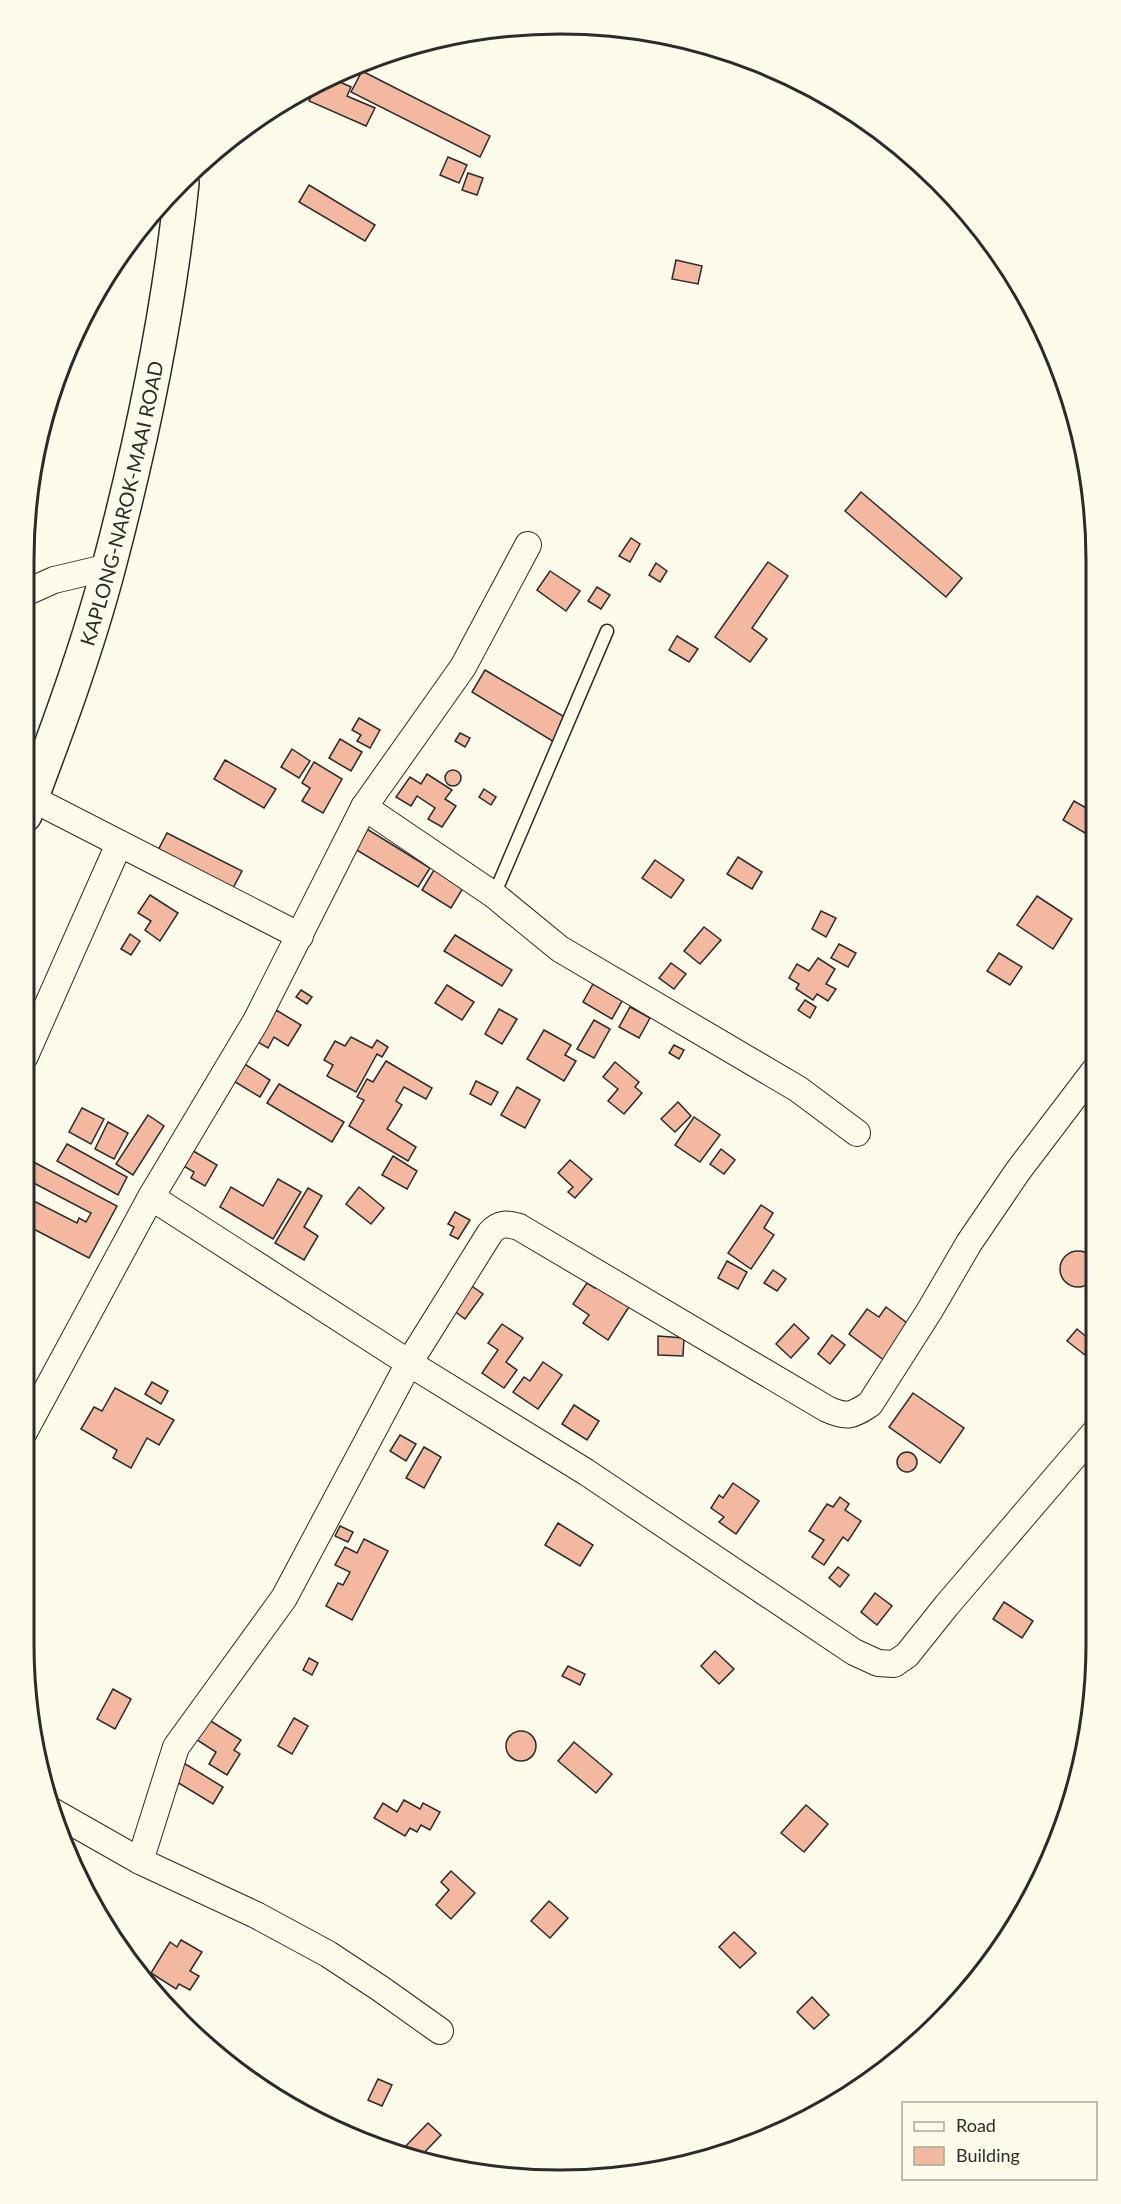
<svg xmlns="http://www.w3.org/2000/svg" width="1121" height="2204" font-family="Lato,sans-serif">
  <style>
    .building { fill: #f2b8a0; stroke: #2b2b2b; stroke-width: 1.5 }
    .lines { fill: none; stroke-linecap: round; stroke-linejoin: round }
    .service-casing { stroke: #2b2b2b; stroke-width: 15 }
    .minor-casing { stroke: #2b2b2b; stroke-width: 28 }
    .trunk-casing { stroke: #2b2b2b; stroke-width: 36 }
    .service { stroke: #fdfbea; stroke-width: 12 }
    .minor { stroke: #fdfbea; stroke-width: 26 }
    .trunk { stroke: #fdfbea; stroke-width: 33 }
    .labels { text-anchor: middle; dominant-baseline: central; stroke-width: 4.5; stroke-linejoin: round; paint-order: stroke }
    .street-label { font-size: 20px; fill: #2b2b2b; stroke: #fdfbea }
    .rim { fill: none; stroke: #2b2b2b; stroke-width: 3 }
  </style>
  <rect width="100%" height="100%" fill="#fdfbea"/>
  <g class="building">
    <polygon points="362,71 490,136 480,157 351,92"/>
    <polygon points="331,78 351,87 347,96 375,108 366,126 309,101 317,85"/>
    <polygon points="448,157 467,165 459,183 440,175"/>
    <polygon points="468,173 483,178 477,195 462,190"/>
    <polygon points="309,185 375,225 365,241 299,202"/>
    <polygon points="676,260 702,266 698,284 672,279"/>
    <polygon points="861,492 962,578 946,597 845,511"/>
    <polygon points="631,538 640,544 630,562 619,556"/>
    <polygon points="768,562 788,576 752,628 767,639 750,662 715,637"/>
    <polygon points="656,563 667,571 660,582 649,575"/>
    <polygon points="550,571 580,591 566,611 537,590"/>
    <polygon points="597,587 610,595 601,609 588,601"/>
    <polygon points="677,636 698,649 689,662 669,650"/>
    <polygon points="485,670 568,719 554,742 472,692"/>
    <polygon points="359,718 380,730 370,748 357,741 361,735 352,730"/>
    <polygon points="460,733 470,738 465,747 455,741"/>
    <polygon points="340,739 362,752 351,771 329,758"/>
    <polygon points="292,749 310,761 299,778 281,767"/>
    <polygon points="225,760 276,789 264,808 214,779"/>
    <polygon points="314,762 342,779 323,813 302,801 310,788 302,783"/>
    <circle cx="453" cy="778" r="8"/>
    <polygon points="427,774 452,790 445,799 456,806 442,827 428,819 435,808 417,796 411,806 396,797 410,777 421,784"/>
    <polygon points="484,789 496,797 491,805 479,797"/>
    <polygon points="1074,801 1093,812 1093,830 1090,836 1063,820"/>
    <polygon points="362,826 430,868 418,887 350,846"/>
    <polygon points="167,833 242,871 232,890 157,852"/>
    <polygon points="738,857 762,872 752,889 727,874"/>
    <polygon points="655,860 684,880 671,898 642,878"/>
    <polygon points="434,870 463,888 451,908 422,890"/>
    <polygon points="150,895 178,913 160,941 145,930 151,921 138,913"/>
    <polygon points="1037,896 1072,919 1053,949 1017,925"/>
    <polygon points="821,911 836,918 826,937 812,929"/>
    <polygon points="704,927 721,940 700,964 684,951"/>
    <polygon points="130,934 140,941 131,955 121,949"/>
    <polygon points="455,935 512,970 502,986 444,951"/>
    <polygon points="839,944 856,953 848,967 831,958"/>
    <polygon points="999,953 1022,967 1010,985 987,971"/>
    <polygon points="818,958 835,969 826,984 836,989 828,1001 817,994 813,1000 796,989 799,984 789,978 797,964 809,971"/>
    <polygon points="671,963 686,974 674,989 659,978"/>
    <polygon points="593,984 622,1001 612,1019 583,1002"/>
    <polygon points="447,985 474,1002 462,1020 435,1003"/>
    <polygon points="301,990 312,997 307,1004 296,997"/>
    <polygon points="805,1000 816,1007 810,1018 798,1010"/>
    <polygon points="630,1007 650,1018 639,1038 619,1027"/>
    <polygon points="499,1009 517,1019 502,1044 485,1034"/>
    <polygon points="276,1010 301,1025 288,1046 274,1037 268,1048 256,1041"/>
    <polygon points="594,1020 610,1029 594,1058 577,1049"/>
    <polygon points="544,1030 571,1045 565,1055 576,1061 564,1081 527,1059"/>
    <polygon points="351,1037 372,1048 377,1040 388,1047 382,1057 377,1054 356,1092 327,1076 333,1065 324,1060 335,1041 345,1046"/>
    <polygon points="674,1045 684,1050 679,1059 669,1053"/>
    <polygon points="386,1061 432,1088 426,1099 404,1087 396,1101 402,1105 387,1129 416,1147 408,1161 349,1126 364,1100 357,1097 367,1079 373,1082"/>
    <polygon points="615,1062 639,1082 635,1087 642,1093 624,1114 608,1101 618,1089 603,1077"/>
    <polygon points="243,1063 270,1080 260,1097 232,1080"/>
    <polygon points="476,1081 498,1092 491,1105 470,1094"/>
    <polygon points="279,1084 344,1122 332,1142 267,1103"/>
    <polygon points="517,1087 540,1100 525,1128 501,1115"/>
    <polygon points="678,1102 691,1116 675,1132 661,1119"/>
    <polygon points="82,1108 104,1119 91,1144 69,1132"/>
    <polygon points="148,1115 164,1126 133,1175 116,1164"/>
    <polygon points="694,1117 720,1135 700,1162 675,1145"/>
    <polygon points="108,1122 128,1133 114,1159 95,1149"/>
    <polygon points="67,1144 127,1177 118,1195 57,1161"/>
    <polygon points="185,1146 217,1165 205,1186 191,1178 194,1172 175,1161"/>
    <polygon points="721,1149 735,1160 724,1174 710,1164"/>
    <polygon points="393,1156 417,1171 407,1189 382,1175"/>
    <polygon points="24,1157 117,1206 89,1258 24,1224 24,1196 77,1223 79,1218 86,1222 91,1213 24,1178"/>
    <polygon points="570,1160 592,1179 575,1198 568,1192 573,1187 558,1173"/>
    <polygon points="278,1179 301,1192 273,1239 220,1207 231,1187 263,1206"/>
    <polygon points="359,1187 384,1208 371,1224 346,1204"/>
    <polygon points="308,1188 322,1196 304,1227 318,1236 304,1260 275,1243"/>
    <polygon points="761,1205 773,1213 764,1228 774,1235 751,1269 728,1253"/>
    <polygon points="455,1212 470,1220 458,1239 450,1235 454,1227 448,1224"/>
    <circle cx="1078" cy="1269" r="18"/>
    <polygon points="727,1261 747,1272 738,1289 718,1278"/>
    <polygon points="773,1270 786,1279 777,1291 764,1283"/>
    <polygon points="602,1279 634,1299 608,1340 583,1323 589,1315 573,1304 587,1283 595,1288"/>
    <polygon points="466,1282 483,1294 465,1319 449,1307"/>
    <polygon points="886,1307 911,1326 885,1361 849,1334 867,1309 879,1317"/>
    <polygon points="502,1324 523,1338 506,1362 517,1370 504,1388 482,1373 498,1350 488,1343"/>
    <polygon points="794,1324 809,1338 791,1358 776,1344"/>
    <polygon points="1077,1329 1094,1343 1085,1355 1067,1341"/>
    <polygon points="832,1335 845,1345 830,1364 818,1354"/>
    <polygon points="658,1336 684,1338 683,1356 658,1355"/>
    <polygon points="543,1362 562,1375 538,1409 513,1392 524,1377 530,1381"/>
    <polygon points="152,1382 168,1391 161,1404 145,1394"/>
    <polygon points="115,1388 174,1420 159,1445 147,1438 131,1468 113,1458 117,1450 81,1429 94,1407 102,1411"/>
    <polygon points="913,1393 964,1428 940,1463 889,1427"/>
    <polygon points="574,1405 599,1421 587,1440 562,1424"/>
    <polygon points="400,1435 416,1444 406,1461 390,1451"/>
    <polygon points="424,1447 441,1457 424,1488 406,1478"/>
    <circle cx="907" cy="1462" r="10"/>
    <polygon points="733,1483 759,1501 736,1534 719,1522 724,1517 711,1508 719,1495 723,1498"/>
    <polygon points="840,1497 849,1504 845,1510 861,1521 848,1541 843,1537 824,1565 812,1557 824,1540 809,1531 827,1504 833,1507"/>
    <polygon points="558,1523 593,1545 580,1566 545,1545"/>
    <polygon points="340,1526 353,1532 348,1542 335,1536"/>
    <polygon points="364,1539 388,1551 352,1620 326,1606 338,1583 343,1585 350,1572 335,1565 345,1547 357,1553"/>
    <polygon points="838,1567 849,1575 840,1587 829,1578"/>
    <polygon points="875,1593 892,1606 877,1625 861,1612"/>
    <polygon points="1004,1602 1033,1621 1022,1638 993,1619"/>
    <polygon points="715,1651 734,1669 719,1684 701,1666"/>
    <polygon points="309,1658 318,1663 312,1675 303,1670"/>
    <polygon points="568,1666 585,1674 580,1685 562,1676"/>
    <polygon points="113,1689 131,1699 115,1729 97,1719"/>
    <polygon points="206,1718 241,1740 234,1750 240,1754 227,1775 209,1764 216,1752 194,1738"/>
    <polygon points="294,1718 308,1726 292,1754 278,1746"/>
    <circle cx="521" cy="1746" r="15"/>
    <polygon points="574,1742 612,1774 596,1793 558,1761"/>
    <polygon points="182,1762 223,1787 213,1804 172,1779"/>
    <polygon points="404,1800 420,1809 423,1803 440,1812 430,1830 421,1825 417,1832 410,1828 405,1836 374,1818 383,1803 397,1812"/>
    <polygon points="806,1805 828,1824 804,1852 781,1833"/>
    <polygon points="451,1871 475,1893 451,1919 436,1905 449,1890 441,1882"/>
    <polygon points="549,1901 568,1918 550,1938 531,1921"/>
    <polygon points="734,1932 756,1953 740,1968 719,1947"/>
    <polygon points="181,1940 202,1952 190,1971 199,1976 190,1990 179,1984 176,1989 151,1973 170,1942 177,1947"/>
    <polygon points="812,1997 829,2015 814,2029 797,2012"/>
    <polygon points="378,2079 392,2085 382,2106 368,2100"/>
    <polygon points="428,2123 441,2135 417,2160 400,2152"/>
  </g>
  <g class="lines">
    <g class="service-casing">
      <polyline id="service" points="494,895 607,631"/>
    </g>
    <g class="minor-casing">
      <g id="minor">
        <polyline points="25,593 54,580 109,567"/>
        <polyline points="31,798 300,936"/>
        <polyline points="364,807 494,895 560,949 798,1089 857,1133"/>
        <polyline points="25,1056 119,844"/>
        <polyline points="151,1197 409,1363 586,1472 854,1652 878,1663 894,1664 907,1655 947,1605 1095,1432"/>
        <polyline points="24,1432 151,1197 256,1021 364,807 463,667 528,545"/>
        <polyline points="52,1811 140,1861 256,1915 328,1954 381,1989 440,2031"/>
        <path d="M140 1861 176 1747 284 1598 409 1363 490 1233C499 1223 506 1223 519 1227L827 1409C847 1418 852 1416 870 1404L930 1310 969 1243 1018 1171 1094 1071"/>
      </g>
    </g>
    <g class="trunk-casing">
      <g id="trunk">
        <path id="s1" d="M25 815C56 733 87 650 109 566 142 441 169 312 182 183"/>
      </g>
    </g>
    <use href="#service" class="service"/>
    <use href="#minor" class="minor"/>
    <use href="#trunk" class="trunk"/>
  </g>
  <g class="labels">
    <g class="street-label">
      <text stroke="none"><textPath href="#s1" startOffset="327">KAPLONG-NAROK-MAAI ROAD</textPath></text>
    </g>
  </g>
  <path d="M0 0H1121V2204H0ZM560 34H560A526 526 0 0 1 1086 560V1644A526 526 0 0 1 560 2170H560A526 526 0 0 1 34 1644V560A526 526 0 0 1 560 34Z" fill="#fdfbea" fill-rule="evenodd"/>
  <path class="rim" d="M560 34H560A526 526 0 0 1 1086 560V1644A526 526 0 0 1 560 2170H560A526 526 0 0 1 34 1644V560A526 526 0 0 1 560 34Z"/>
  <rect x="902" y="2102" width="195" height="78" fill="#fdfbea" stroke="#a9a89e" stroke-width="1.5"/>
  <rect x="914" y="2122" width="30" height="9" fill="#fdfbea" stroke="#a9a89e" stroke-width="1.5"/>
  <text x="956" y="2132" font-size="18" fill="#2b2b2b">Road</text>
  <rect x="914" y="2147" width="30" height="18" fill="#f2b8a0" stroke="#a9a89e" stroke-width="1.5"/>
  <text x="956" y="2162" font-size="18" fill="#2b2b2b">Building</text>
</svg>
